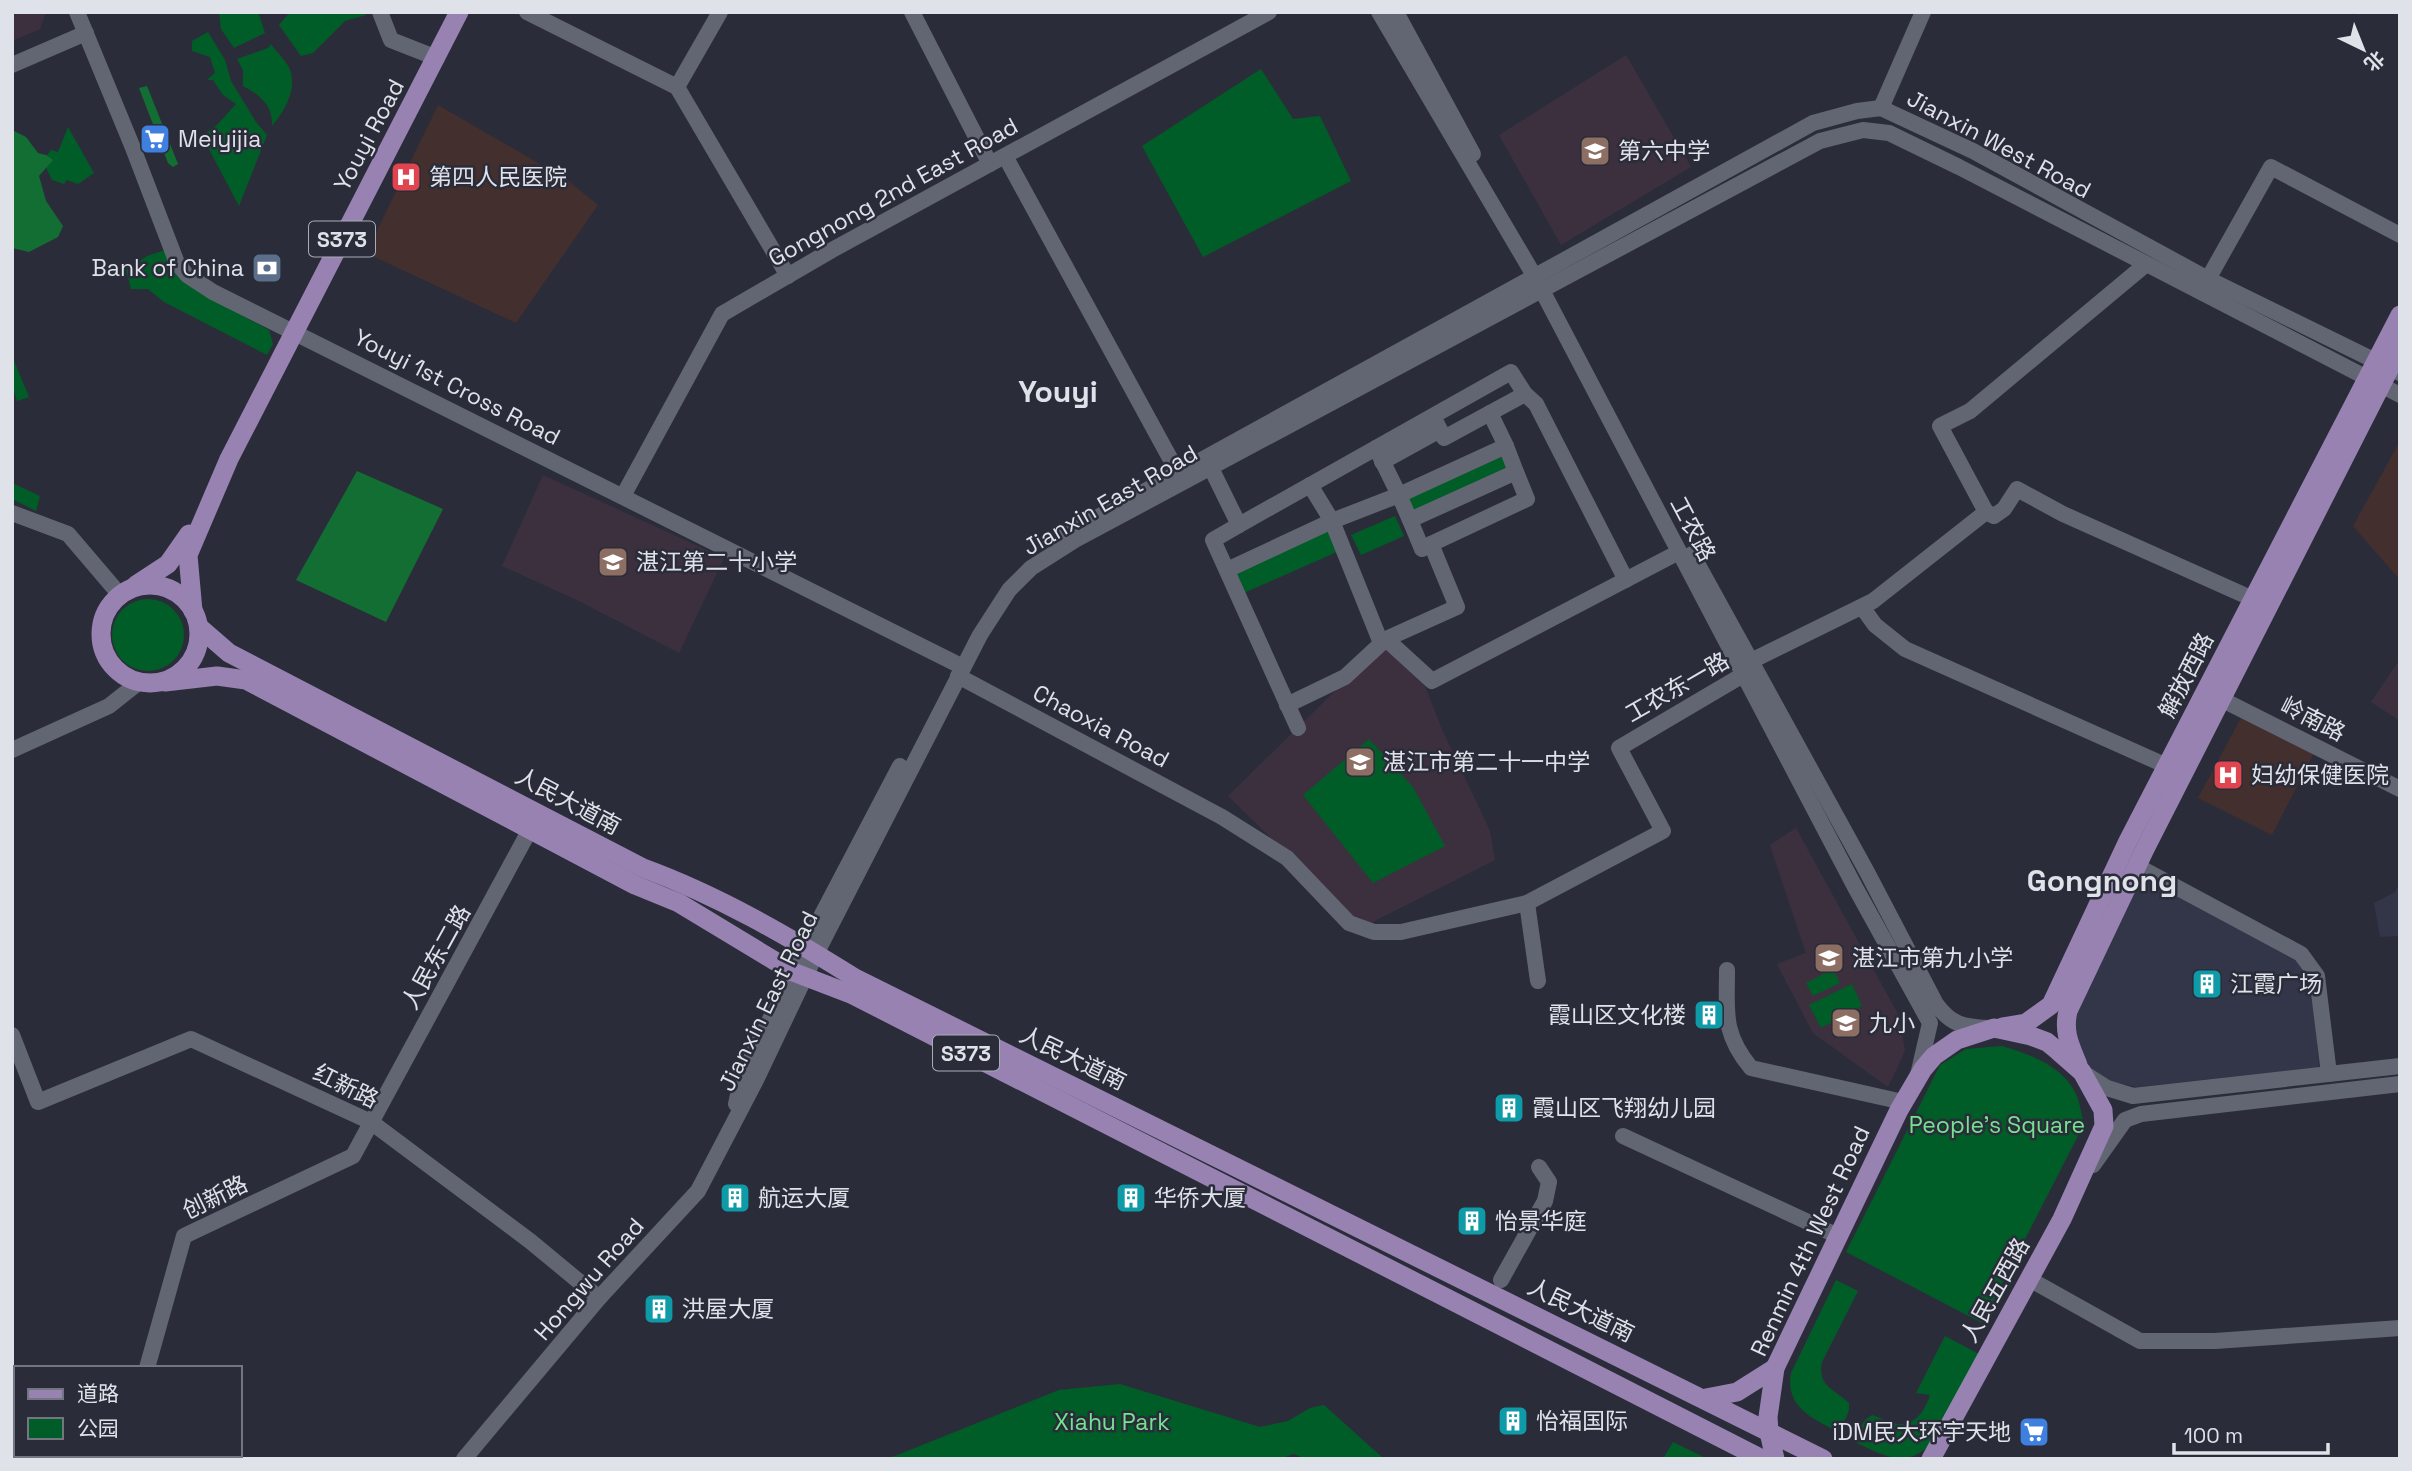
<svg xmlns="http://www.w3.org/2000/svg" width="2412" height="1471" font-family="'Space Grotesk','Noto Sans SC',sans-serif">
  <style>
    .built { fill: #323648 }
    .education { fill: #3c303f }
    .medical { fill: #432f2d }
    .green { fill: #005d27 }
    .forest { fill: #136e34 }
    .lines { fill: none; stroke-linecap: round; stroke-linejoin: round }
    .minor { stroke: #626673; stroke-width: 16 }
    .major { stroke: #9882b2; stroke-width: 19 }
    .labels { text-anchor: middle; dominant-baseline: central; stroke-width: 5; stroke-linejoin: round; paint-order: stroke }
    .shield { fill: #2a2d39; stroke: #a9acb5; stroke-width: 2 }
    .shield-label { font-size: 21px; font-weight: bold; fill: #e0e2ea }
    .street-label { font-size: 23px; fill: #e0e2ea; stroke: #2a2d39 }
    .poi-label { font-size: 23px; fill: #e0e2ea; stroke: #2a2d39; text-anchor: start }
    .park-label { font-size: 23px; fill: #76e291; stroke: #2a2d39 }
    .district-label { font-size: 30px; font-weight: bold; fill: #e0e2ea; stroke: #2a2d39 }
  </style>
  <rect width="100%" height="100%" fill="#2a2d39"/>
  <g class="built">
    <polygon points="2141,874 2299,955 2312,977 2319,1067 2137,1087 2108,1081 2086,1068 2073,1037 2074,1016"/>
    <polygon points="2400,884 2400,936 2380,937 2374,903 2395,892"/>
  </g>
  <g class="education">
    <polygon points="12,12 46,12 40,29 12,41"/>
    <polygon points="1626,55 1691,167 1561,245 1499,135"/>
    <polygon points="543,475 724,558 679,653 577,600 502,566"/>
    <polygon points="1385,642 1421,676 1441,727 1490,831 1495,860 1363,927 1228,796"/>
    <polygon points="2400,659 2400,721 2371,702"/>
    <polygon points="1796,828 1899,1016 1905,1051 1888,1087 1813,1033 1777,964 1806,953 1770,845"/>
  </g>
  <g class="medical">
    <polygon points="438,105 566,179 598,205 516,323 366,253"/>
    <polygon points="2400,441 2400,580 2353,526"/>
    <polygon points="2242,716 2314,753 2272,835 2198,798"/>
  </g>
  <g class="green">
    <polygon points="219,12 258,12 265,33 234,48 221,29"/>
    <polygon points="290,12 364,12 366,15 345,21 313,53 301,56 279,25"/>
    <polygon points="208,32 225,60 231,81 256,122 267,135 239,206 202,136 217,125 236,104 223,95 213,80 207,80 215,73 210,57 192,51 192,41"/>
    <path d="M271 44C277 53 289 63 291 73 296 92 283 113 272 126 273 105 260 95 243 86V70L237 59 268 48Z"/>
    <polygon points="1261,69 1293,119 1320,116 1351,181 1203,257 1142,146"/>
    <polygon points="68,127 94,173 78,184 67,180 64,184 52,180 43,161 51,150 58,152"/>
    <polygon points="165,250 205,295 269,330 273,344 267,355 164,302 148,289 131,289 126,270 147,256"/>
    <polygon points="12,356 29,397 17,401 12,384"/>
    <polygon points="1506,455 1513,471 1412,516 1405,500"/>
    <polygon points="12,483 40,496 36,511 12,499"/>
    <polygon points="1395,516 1404,536 1361,555 1351,535"/>
    <polygon points="1330,530 1339,551 1244,593 1235,572"/>
    <circle cx="148" cy="635" r="36"/>
    <polygon points="1369,739 1413,787 1445,846 1373,883 1303,795"/>
    <polygon points="1833,969 1840,983 1813,996 1806,983"/>
    <polygon points="1852,984 1862,1006 1821,1028 1809,1005"/>
    <path d="M2002 1046C2029 1054 2061 1065 2075 1092 2080 1101 2081 1114 2084 1124L1982 1323 1846 1252 1940 1065 1966 1049Z"/>
    <path d="M1836 1280 1858 1291 1822 1362C1817 1386 1834 1389 1849 1403V1410L1842 1428 1837 1431C1811 1418 1785 1406 1791 1373Z"/>
    <path d="M1945 1336 1979 1354 1930 1445C1905 1469 1882 1455 1855 1442V1435L1865 1420 1872 1415C1880 1417 1891 1424 1899 1424 1916 1425 1925 1410 1930 1395L1916 1393Z"/>
    <polygon points="1120,1384 1260,1427 1288,1421 1310,1408 1324,1405 1384,1459 1306,1459 1294,1454 1279,1459 878,1459 895,1456 1059,1390"/>
    <polygon points="1673,1442 1708,1459 1663,1459"/>
  </g>
  <g class="forest">
    <polygon points="147,86 178,164 173,167 168,163 139,88"/>
    <polygon points="12,130 26,137 38,153 46,155 53,160 39,176 46,201 63,226 58,237 29,252 12,248"/>
    <polygon points="357,471 443,509 386,622 296,580"/>
  </g>
  <g class="lines">
    <g class="minor">
      <polyline points="77,12 133,148 177,263 187,275 213,292 963,667"/>
      <polyline points="380,12 391,40 437,58"/>
      <polyline points="527,12 677,87"/>
      <polyline points="720,12 677,87 788,276"/>
      <polyline points="912,12 990,164"/>
      <polyline points="1379,12 1535,277 1855,887 1930,1023 1918,1075"/>
      <polyline points="1396,12 1473,154"/>
      <polyline points="12,65 86,33"/>
      <polyline points="1881,108 1923,12"/>
      <polyline points="1005,156 1177,471"/>
      <polyline points="2208,279 2271,167 2400,235"/>
      <polyline points="1525,394 1536,404 1626,580"/>
      <polyline points="1382,462 1440,430 1436,422"/>
      <polyline points="1211,468 1239,525 1511,372 1525,394 1444,438 1440,430"/>
      <polyline points="1310,485 1332,521 1381,643"/>
      <polyline points="623,496 722,314 832,250 1269,12"/>
      <polyline points="1986,512 1994,516 2004,509 2017,489 2063,514 2253,599"/>
      <polyline points="12,513 68,534 120,595"/>
      <polyline points="1410,520 1399,495 1506,446 1490,413"/>
      <polyline points="1239,525 1213,540 1298,728"/>
      <polyline points="1058,539 1813,123 1857,111 1881,108 1973,151 2208,279 2400,373"/>
      <polyline points="1431,544 1527,499 1516,472"/>
      <path d="M1692 554 1867 872 1936 1004C1951 1025 1964 1027 1988 1028"/>
      <polyline points="1227,570 1332,521 1399,495 1376,448"/>
      <polyline points="1862,607 1875,625 1905,649 2167,766"/>
      <polyline points="1386,639 1457,607 1431,544 1422,549 1410,520 1516,472 1506,446"/>
      <polyline points="1751,661 1873,601 1986,512 1940,426 1970,411 2145,265"/>
      <polyline points="958,676 1222,817 1287,858 1349,923 1374,932 1401,932 1527,903 1663,831 1619,748 1753,669"/>
      <polyline points="2211,694 2400,789"/>
      <polyline points="1287,705 1345,677 1386,639 1432,681 1679,552"/>
      <polyline points="12,750 109,706 138,683"/>
      <polyline points="2137,866 2301,954 2317,976 2329,1074"/>
      <polyline points="1527,903 1538,981"/>
      <path d="M1727 970C1727 1012 1722 1033 1751 1068L1903 1102"/>
      <polyline points="12,1035 38,1102 191,1039 371,1122 530,1241 599,1298"/>
      <polyline points="2082,1072 2107,1088 2133,1096 2400,1066"/>
      <polyline points="736,1104 742,1077 805,947 900,766"/>
      <polyline points="1623,1136 1838,1236"/>
      <polyline points="2093,1165 2125,1120 2141,1114 2400,1084"/>
      <polyline points="2029,1279 2140,1341 2215,1341 2400,1328"/>
      <polyline points="1501,1280 1545,1201 1549,1182 1539,1167"/>
      <polyline points="147,1368 184,1236 353,1156 534,822"/>
      <polyline points="121,1459 122,1455"/>
      <polyline points="464,1459 599,1298 698,1191 756,1080 816,954 980,635 1009,590 1031,568 1075,540 1820,141 1863,130 1889,133 1959,167 2400,395"/>
    </g>
    <g class="major">
      <circle cx="150" cy="634" r="49"/>
      <polyline points="136,585 168,564 189,534"/>
      <polyline points="193,611 188,555 229,459 459,12"/>
      <path d="M199 627 229 653 643 868C717 895 788 936 855 978L1823 1459"/>
      <polyline points="165,682 217,676 246,680 635,885 679,903 793,972 853,995 1762,1459"/>
      <polyline points="2002,1027 2026,1023 2051,1005 2128,841 2400,315"/>
      <path d="M2078 1065C2070 1045 2063 1032 2068 1011L2145 849 2400 348"/>
      <polyline points="1706,1398 1737,1392 1775,1368"/>
      <polyline points="1775,1459 1769,1432 1768,1417 1775,1368 1899,1110 1923,1069 1934,1056 1957,1040 1994,1028 2031,1036 2047,1042 2058,1051 2082,1072 2103,1110 2104,1126 2062,1219 1931,1459"/>
    </g>
  </g>
  <defs>
    <g id="supermarket-square" transform="scale(1.575)"><rect x="-9" y="-9" width="18" height="18" rx="4" fill="#3f7fe0" stroke="#2a2d39"/><path d="M-6-5.5h2.5l.6 2H6L4.5 2H-2.5L-4.4-4H-6ZM-1.5 3.2a1.3 1.3 0 1 0 .1 0ZM3 3.2a1.3 1.3 0 1 0 .1 0Z" fill="#fff"/></g>
    <g id="school-square" transform="scale(1.575)"><rect x="-9" y="-9" width="18" height="18" rx="4" fill="#8d6e63" stroke="#2a2d39"/><path d="M0-5L7-2L0 1L-7-2ZM-4 1L0 2.5L4 1V4Q0 6-4 4Z" fill="#fff"/></g>
    <g id="hospital-square" transform="scale(1.575)"><rect x="-9" y="-9" width="18" height="18" rx="4" fill="#e0444e" stroke="#2a2d39"/><path d="M-5-5h3v3.5h4V-5h3V5h-3V1.5h-4V5h-3Z" fill="#fff"/></g>
    <g id="bank-square" transform="scale(1.575)"><rect x="-9" y="-9" width="18" height="18" rx="4" fill="#5c6f8a" stroke="#2a2d39"/><path d="M-6-4H6V4H-6ZM0-2.3a2.3 2.3 0 1 0 0 4.6a2.3 2.3 0 1 0 0-4.6Z" fill="#fff"/></g>
    <g id="building-square" transform="scale(1.575)"><rect x="-9" y="-9" width="18" height="18" rx="4" fill="#0f9aa8" stroke="#2a2d39"/><path d="M-4-6H4V6H1V3H-1V6H-4ZM-2.5-4.3h1.7v1.8h-1.7ZM.8-4.3h1.7v1.8H.8ZM-2.5-1h1.7V.8h-1.7ZM.8-1h1.7V.8H.8Z" fill="#fff"/></g>
  </defs>
  <g fill-rule="evenodd">
    <use href="#supermarket-square" x="155" y="139"/>
    <use href="#school-square" x="1595" y="151"/>
    <use href="#hospital-square" x="406" y="177"/>
    <use href="#bank-square" x="267" y="268"/>
    <use href="#school-square" x="613" y="562"/>
    <use href="#school-square" x="1360" y="762"/>
    <use href="#hospital-square" x="2228" y="775"/>
    <use href="#school-square" x="1829" y="958"/>
    <use href="#building-square" x="2207" y="984"/>
    <use href="#building-square" x="1709" y="1015"/>
    <use href="#school-square" x="1846" y="1023"/>
    <use href="#building-square" x="1509" y="1108"/>
    <use href="#building-square" x="735" y="1198"/>
    <use href="#building-square" x="1131" y="1198"/>
    <use href="#building-square" x="1472" y="1221"/>
    <use href="#building-square" x="659" y="1309"/>
    <use href="#building-square" x="1513" y="1421"/>
    <use href="#supermarket-square" x="2034" y="1432"/>
  </g>
  <g class="labels">
    <g class="shield">
      <rect x="309" y="221.5" width="66" height="35" rx="5"/>
      <rect x="933" y="1035.5" width="66" height="35" rx="5"/>
    </g>
    <g class="shield-label">
      <text x="342" y="239">S373</text>
      <text x="966" y="1053">S373</text>
    </g>
    <g class="street-label">
      <text transform="translate(369 135) rotate(-62)">Youyi Road</text>
      <text transform="translate(1999 144) rotate(28)">Jianxin West Road</text>
      <text transform="translate(893 192) rotate(-29)">Gongnong 2nd East Road</text>
      <text transform="translate(457 387) rotate(27)">Youyi 1st Cross Road</text>
      <text transform="translate(1110 500) rotate(-30)">Jianxin East Road</text>
      <text transform="translate(1693 529) rotate(62)">工农路</text>
      <text transform="translate(2186 675) rotate(-63)">解放西路</text>
      <text transform="translate(1677 687) rotate(-30)">工农东一路</text>
      <text transform="translate(2313 719) rotate(27)">岭南路</text>
      <text transform="translate(1101 726) rotate(28)">Chaoxia Road</text>
      <text transform="translate(568 801) rotate(28)">人民大道南</text>
      <text transform="translate(436 957) rotate(-61)">人民东二路</text>
      <text transform="translate(768 1001) rotate(-64)">Jianxin East Road</text>
      <text transform="translate(1073 1058) rotate(26)">人民大道南</text>
      <text transform="translate(346 1086) rotate(26)">红新路</text>
      <text transform="translate(215 1197) rotate(-26)">创新路</text>
      <text transform="translate(1810 1241) rotate(-65)">Renmin 4th West Road</text>
      <text transform="translate(589 1279) rotate(-49)">Hongwu Road</text>
      <text transform="translate(1995 1290) rotate(-61)">人民五西路</text>
      <text transform="translate(1581 1310) rotate(26)">人民大道南</text>
    </g>
    <g class="poi-label">
      <text x="178" y="139">Meiyijia</text>
      <text x="1618" y="151">第六中学</text>
      <text x="429" y="177">第四人民医院</text>
      <text x="244" y="268" text-anchor="end">Bank of China</text>
      <text x="636" y="562">湛江第二十小学</text>
      <text x="1383" y="762">湛江市第二十一中学</text>
      <text x="2251" y="775">妇幼保健医院</text>
      <text x="1852" y="958">湛江市第九小学</text>
      <text x="2230" y="984">江霞广场</text>
      <text x="1686" y="1015" text-anchor="end">霞山区文化楼</text>
      <text x="1869" y="1023">九小</text>
      <text x="1532" y="1108">霞山区飞翔幼儿园</text>
      <text x="758" y="1198">航运大厦</text>
      <text x="1154" y="1198">华侨大厦</text>
      <text x="1495" y="1221">怡景华庭</text>
      <text x="682" y="1309">洪屋大厦</text>
      <text x="1536" y="1421">怡福国际</text>
      <text x="2011" y="1432" text-anchor="end">iDM民大环宇天地</text>
    </g>
    <g class="park-label">
      <text x="1997" y="1125">People's Square</text>
      <text x="1112" y="1422">Xiahu Park</text>
    </g>
    <g class="district-label">
      <text x="1058" y="391">Youyi</text>
      <text x="2102" y="880">Gongnong</text>
    </g>
  </g>
  <rect width="2412" height="1471" fill="none" stroke="#e0e2ea" stroke-width="28"/>
  <rect x="14" y="1366" width="228" height="91" fill="#2a2d39" stroke="#737580" stroke-width="2"/>
  <rect x="28" y="1389" width="35" height="10" fill="#9882b2" stroke="#737580" stroke-width="2"/>
  <text x="77" y="1401" font-size="21" fill="#e0e2ea">道路</text>
  <rect x="28" y="1418" width="35" height="21" fill="#005d27" stroke="#737580" stroke-width="2"/>
  <text x="77" y="1436" font-size="21" fill="#e0e2ea">公园</text>
  <g transform="translate(2363 49) rotate(137)" stroke="#2a2d39" stroke-width="5" paint-order="stroke">
  <path d="M0-5L12 26L0 18L-12 26Z" fill="#e0e2ea"/>
  <text y="-10" font-size="19" font-weight="bold" text-anchor="middle" fill="#e0e2ea">北</text>
  </g>
  <path d="M2174 1443v10h154v-10" fill="none" stroke="#e0e2ea" stroke-width="3.5"/>
  <text x="2184" y="1443" font-size="21" fill="#e0e2ea" stroke="#2a2d39" stroke-width="5" paint-order="stroke">100 m</text>
</svg>
